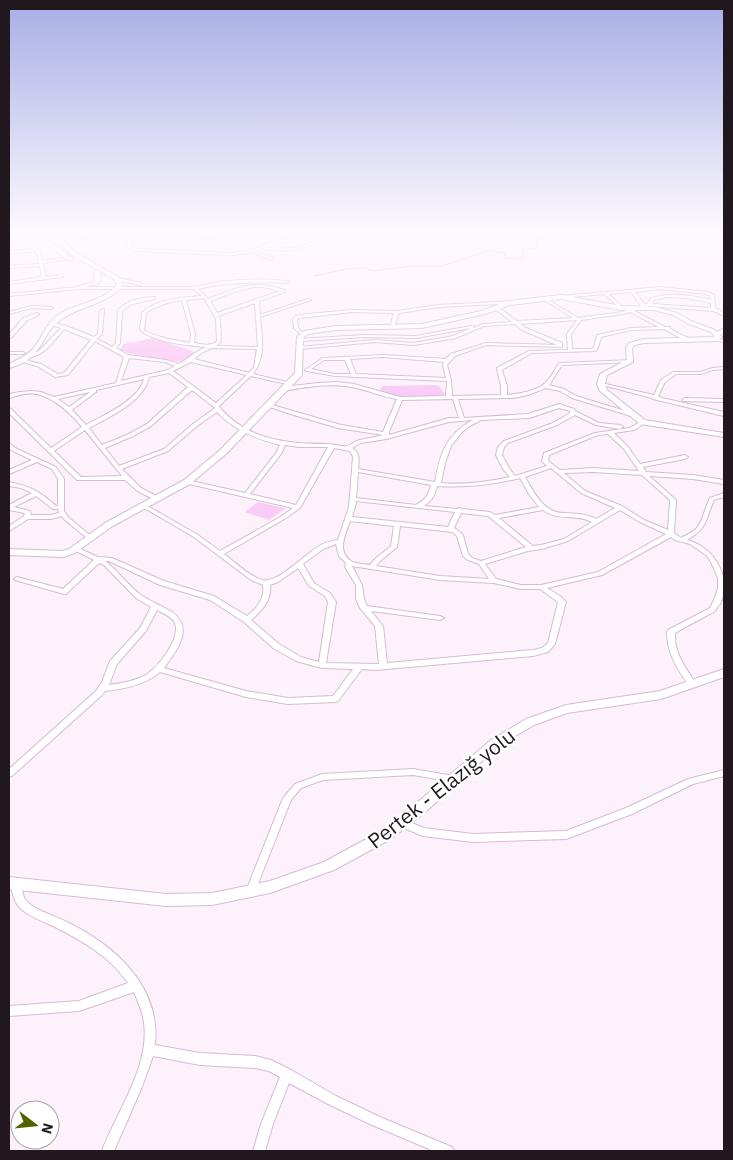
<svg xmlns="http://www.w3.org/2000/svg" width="733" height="1160" font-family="'IBM Plex Sans',sans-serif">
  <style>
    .green { fill: #facbf6 }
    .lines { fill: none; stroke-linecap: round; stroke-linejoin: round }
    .stream { stroke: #e7a4e3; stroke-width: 1 }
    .street-casing { stroke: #d5bbd3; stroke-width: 2 }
    .secondary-casing { stroke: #d5bbd3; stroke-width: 2 }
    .street { fill: #fff; fill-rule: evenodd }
    .secondary { fill: #fff; fill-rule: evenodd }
    .labels { text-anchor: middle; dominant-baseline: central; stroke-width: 5; stroke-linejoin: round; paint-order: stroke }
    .near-street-label { font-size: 21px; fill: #20171f; stroke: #fff }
  </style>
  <rect width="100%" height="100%" fill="#fdf2fc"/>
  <g class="green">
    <path d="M154 338 195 352C191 355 187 360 182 361 173 363 129 354 120 350L123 344Z"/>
    <path d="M438 385 446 395C430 396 391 402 380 389L383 386Z"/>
    <polygon points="258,502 284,508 285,509 269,520 245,512"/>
  </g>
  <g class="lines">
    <g class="stream">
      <polyline points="614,232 621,232"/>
      <polyline points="314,276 347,269 364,268 373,271 410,266 442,266 488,251 505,253 504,258 516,259 524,257 522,250 537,248 535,240 584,232"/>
    </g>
    <g class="street-casing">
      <g id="street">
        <polygon points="14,232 18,232 40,252 42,261 79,256 81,257 43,263 46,277 62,275 63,275 63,277 9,284 9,282 42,277 40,266 9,268 9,266 39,264 37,253 35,251 9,254 9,252 33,249 23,240 9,242 9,240 21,238"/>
        <polygon points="84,232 88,232 87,238 85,239 83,238"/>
        <path d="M132 232H136L133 238 210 237 236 239 238 240 236 241 210 239 132 240 130 246 136 249 233 253 248 251 270 243 317 232H323L264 248C276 248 291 250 303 246 312 243 322 232 331 232 312 248 298 251 275 250 268 250 261 249 255 251L273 258V260H272L252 252 233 255 135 251 126 246Z"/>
        <polygon points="118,278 141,283 142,284 140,285 117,280 116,279"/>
        <path d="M240 280C254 280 275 278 288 282L286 283C256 282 227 282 198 289L208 299C238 287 254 280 285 290V292L259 301 260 315 308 299 311 300 260 317C262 337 266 357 253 374L291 383V385L251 376 219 406 220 408C248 440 287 444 327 444 332 444 342 447 346 446 350 446 354 442 357 441 365 438 375 438 383 435L338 428 294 415 264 405 265 404H269L341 425 383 432 397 399C382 397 368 390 352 387 329 383 306 387 283 391L280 389 283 387 318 383 336 382 354 384 400 397 446 396 447 381 335 376 307 371 305 370 323 358 383 355 446 359 451 354 486 343 557 345 522 330 515 324 484 326 456 338 414 345 375 342 299 349 297 348 299 347 375 340 414 343 453 336 471 328 416 338 365 337 300 341 298 340V339L365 335 416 336 471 326H473V328L483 324 512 322 494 308V306H496L517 321 573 318 544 300V298H545L578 318 622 312 641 306 631 292 608 294 623 307V308L621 309 604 294 560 298 559 297 561 296 660 287 708 292 714 295 715 308 724 313V316L714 311 649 306 634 311 665 327H670V329L692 340V342H688L664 329 631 330 601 337 598 348 595 351 532 353 502 370 507 386V395C517 394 538 391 545 383 551 378 555 369 559 363L633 360V362H631L562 365 549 385 564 389 576 396 635 414V416H631L572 398 560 391 546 388 528 395 513 398 458 399 464 418 528 414 559 404 574 409 575 411 599 423 620 425 623 427 620 429 596 425 575 415 557 425 508 443 504 447 502 455 509 468 515 476 547 466 542 461 544 453 595 433 630 428 643 420 645 421V423L634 430 614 433 628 447 640 464 685 455 688 457 685 459 643 467 646 472 693 475 724 480V484L693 479 649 476 676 500 674 533 681 538C686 535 691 533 696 529 703 522 705 507 710 498L724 493V497L714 500C705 520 708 528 687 540 714 547 733 578 720 604 719 604 716 610 716 610 713 613 709 614 706 616 695 622 685 627 675 633 674 654 686 668 697 685L696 687H690C678 670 667 654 667 632L668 630 710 608 715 598 718 588V578L711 562 706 555 690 544 675 540 671 537 602 575 547 588 560 596 566 602 555 644 548 652 533 656 376 670 362 669 338 701 335 702 288 704 246 697 160 672C145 685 124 689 105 691L102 695 12 776 9 777V769L96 691 102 682 110 661 140 628 151 607 136 598 104 565 99 563 66 594H64L15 580 14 579 15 578 17 577 63 589 94 560 74 550 73 549 76 547 98 557 112 558 164 581 214 596 247 616C257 608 265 599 263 585L251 580 194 537 139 505 142 503 144 504 198 535 220 551 282 516 293 508 185 483 184 482 187 480 245 493 276 453 280 445C256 439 234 430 217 412L197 426 168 451 122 469 141 488 158 497 159 498 156 500 139 492 125 480H77L9 413V408L11 409 51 448 82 427C70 413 55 398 37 394 28 392 18 395 9 398V394L20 392 32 391 41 392 54 397 116 383 124 357 95 341 68 375 55 377 37 366 20 361V360L22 359 41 364 58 374 64 373 91 340 64 329C54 341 43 357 26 358V356L39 351 61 328 50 324V322L66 326 94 337 98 334 100 310 104 309 102 334 97 339 112 347 116 343 118 310C127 300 143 297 155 297V299L132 304 122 311 120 343 116 348 128 355 166 360 179 364C188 359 196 351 206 347 186 345 156 343 140 330L142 313C158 298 181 298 202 296L194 289H78L9 296V294L78 287H195L218 282ZM254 287H263L280 291 217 313 210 301 237 291ZM660 289 707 294 711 297V300C691 295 671 292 651 298L647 304 645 305 635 292ZM667 297C682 297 696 299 711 303V308L652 304 654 300ZM204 298 216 319 217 341C211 347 202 344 194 343L195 334 186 300ZM182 300 191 334 190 343C174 340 158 338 144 330L146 313C157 305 169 302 182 300ZM255 303 256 316 255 317 256 318 258 347 217 346 221 341 220 319 218 316ZM630 312 659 327 631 328 597 335 594 347 592 349H572L571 334 581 320 623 314ZM577 320 567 334 568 350 529 351 497 368V369L501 386V395L452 396 451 380 447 365 455 356 486 345 562 347V343L526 328 520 324ZM212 348 257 349 254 367 249 373 194 359 203 352ZM383 357 444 362 443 365 446 378 356 374 350 359ZM129 358 165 362 175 366 168 370 121 381ZM324 360H345L351 374H335L311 369ZM191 362 247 375 216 403 173 371ZM169 373 188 387 147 424 127 435 102 445 89 428C109 417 144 402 149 377ZM144 379C139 400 104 415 86 425L72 410 96 392V390ZM192 390 215 408 193 424 164 449 119 466 105 448 131 437 151 426ZM90 392 69 407 58 399ZM453 399 459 418H449L389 435V432L402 400ZM559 408 570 411V413L553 423 504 441 498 447 496 455 503 469 510 477C487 482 464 485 441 483L445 463 451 446 462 432 470 426 481 420 529 418ZM473 420C446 434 440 454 435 482L358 469C359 461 360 452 352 448L361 443 386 439 449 422ZM85 430 122 476 81 477 54 451ZM608 434 624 449 639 471 594 468 560 470 548 461 549 455 598 435ZM285 445 300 447H328L296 505 250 494 281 454ZM334 448 350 451 353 457 349 507 338 540C330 541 323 543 316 548 304 556 276 584 262 580 249 576 235 562 224 554L286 518 300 508ZM551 468 581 493 615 508 596 519C585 513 576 514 564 513 543 513 534 492 525 477ZM358 472 431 485C429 495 425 500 416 505L356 498ZM594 472 642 475 670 500 668 530 644 520 622 506 585 491 564 473ZM520 478 529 494 539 507 495 515 490 512 462 509 459 508 457 509 424 506C432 501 435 495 437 486 465 488 492 485 520 478ZM356 501 455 512 448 527 352 517 355 507ZM543 510C559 522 575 513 592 522L564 539 541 545 533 546 499 518ZM620 510 640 522 666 534 598 572 541 585H521L496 579 485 564 528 551 542 549 568 541ZM461 513 488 516 526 547 481 561 472 558 468 554 463 535 456 529 454 528ZM350 521 394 526 391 546 375 559 370 565C364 564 356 564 351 561 336 551 346 534 350 521ZM400 526 452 532 457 536 463 556 468 560 479 564 489 579 440 576 376 566 380 561 397 547ZM336 544 339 556 346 563 345 567 356 585V599L360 608 375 626 379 664 326 663 336 602 330 593 314 583 303 564 323 549ZM105 561H109L160 585 210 600 244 622 273 648 296 661 322 668 353 669 333 696 288 698 246 691 164 668C176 652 195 628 172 612 162 606 151 602 141 595 130 587 119 573 108 563ZM352 566 440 580 494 583 521 589H540L558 602 548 643 542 648 533 650 387 663 383 626 371 611 440 620 444 618 440 616 367 606 364 599 362 585ZM298 568 309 586 325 596 328 602 319 662 301 657 279 644 251 620C262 611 272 600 270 585L278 582ZM157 610C163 613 172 617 175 623 181 639 158 667 146 675 135 681 122 683 109 685L117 664 146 631Z"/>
        <polygon points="513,301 514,301 514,303 439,307 399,313 394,327 392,328 390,327 394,313 352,312 299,318 297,319 298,328 304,334 302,335 294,328 293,319 296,316 308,314 352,310 397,311 439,305"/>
        <polygon points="32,306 51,307 53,308 51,309 32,308 9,314 9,312"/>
        <polygon points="37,313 39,314 39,315 27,320 11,338 9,338 9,335 23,318"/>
        <polygon points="722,329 724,329 724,332 720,335 716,335 716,333"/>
        <polygon points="714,338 724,340 724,342 714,340"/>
        <polygon points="9,352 23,352 25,353 23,354 9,354"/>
        <polygon points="724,367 724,369 713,370 700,374 676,374 665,382 658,396 662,398 724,412 724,416 653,399 652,398 599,384 601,383 654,395 661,380 673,372 700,372 713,368"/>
        <polygon points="685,398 724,399 724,402 683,401 682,400"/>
        <path d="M9 443 17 449 56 467 64 479V511L68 517 92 537 93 538 92 539H88L64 519 62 516 51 519H28L11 530 9 531V526L24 516 25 513 9 510V505L32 493 21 488 9 486V482C32 487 39 491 56 506H58V479L52 469 37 462 9 474V470L32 460 13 451 9 448ZM36 496 53 509H58L59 513 51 515H31L30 511 14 507Z"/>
        <polygon points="413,769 454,776 457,777 458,779 457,781 454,782 413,775 323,780 301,788 291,800 254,894 251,895 248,894 246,891 283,798 295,784 322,774"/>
        <polygon points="724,770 724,776 693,784 632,814 566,839 473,842 423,836 399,826 397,823 399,820 402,819 424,828 473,834 566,831 626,808 688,779"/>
        <path d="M16 880 19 881C22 886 22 894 25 899 31 909 55 916 65 921 114 945 161 985 155 1045L200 1053 255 1056 271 1060 291 1070 336 1096 380 1117 452 1147 454 1151H434L372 1125 328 1104 289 1083 273 1124 265 1151H253L261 1124 280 1077 269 1071 255 1068 200 1065 153 1056 142 1087 114 1151H102C117 1110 153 1063 143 1017 141 1008 137 1000 134 992L79 1011 9 1016V1006L79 1001 128 983C110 957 83 941 55 927 45 922 30 917 21 909 15 903 9 889 13 881Z"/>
      </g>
    </g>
    <g class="secondary-casing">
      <g id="secondary">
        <polygon points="32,232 38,232 72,258 72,260 68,260"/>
        <path d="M50 232H56L76 253 120 278 123 285C108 305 81 305 62 319 38 335 46 358 9 368V364C17 360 26 356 32 350 42 339 45 324 58 315 76 303 103 302 117 285L115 280 72 255Z"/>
        <polygon points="97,270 100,272 101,278 98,284 76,289 76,287 94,282 95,278 94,272"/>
        <polygon points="561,295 621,306 656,307 677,313 691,321 715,330 722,337 716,341 644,343 634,345 632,348 633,362 607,375 605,384 607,390 645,420 724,433 724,437 640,424 600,391 597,384 600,374 627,360 626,348 629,343 644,339 715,337 711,332 687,323 673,315 654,310 621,310 561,299 510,305 485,314 422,328 336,330 308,334 303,338 302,375 226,454 190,484 111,527 75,553 63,557 9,555 9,549 62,551 69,549 105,523 184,480 220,450 295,373 297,337 304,331 336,326 422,324 481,311 509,301"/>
        <polygon points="724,669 724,677 661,699 567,713 534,725 499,746 423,814 391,839 334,870 270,893 212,905 166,906 9,889 9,877 166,894 212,893 270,881 324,862 381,831 413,806 491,740 526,719 566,705 660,691"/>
      </g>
    </g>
    <use href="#street" class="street"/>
    <use href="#secondary" class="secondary"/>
  </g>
  <linearGradient id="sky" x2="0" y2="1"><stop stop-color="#a7aee6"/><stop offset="0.59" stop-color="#fef9fe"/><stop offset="1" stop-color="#fef9fe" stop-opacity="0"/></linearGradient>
  <rect width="733" height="394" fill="url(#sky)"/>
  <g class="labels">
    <g class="near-street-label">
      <text transform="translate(441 788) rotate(-38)">Pertek - Elazığ yolu</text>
    </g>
  </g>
  <rect width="733" height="1160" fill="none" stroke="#20171f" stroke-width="20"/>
  <g transform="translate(35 1125) rotate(106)"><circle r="24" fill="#ffffff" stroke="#a6a2a5"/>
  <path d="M0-4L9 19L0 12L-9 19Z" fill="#536000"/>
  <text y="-8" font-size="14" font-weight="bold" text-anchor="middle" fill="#20171f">N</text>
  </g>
</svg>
